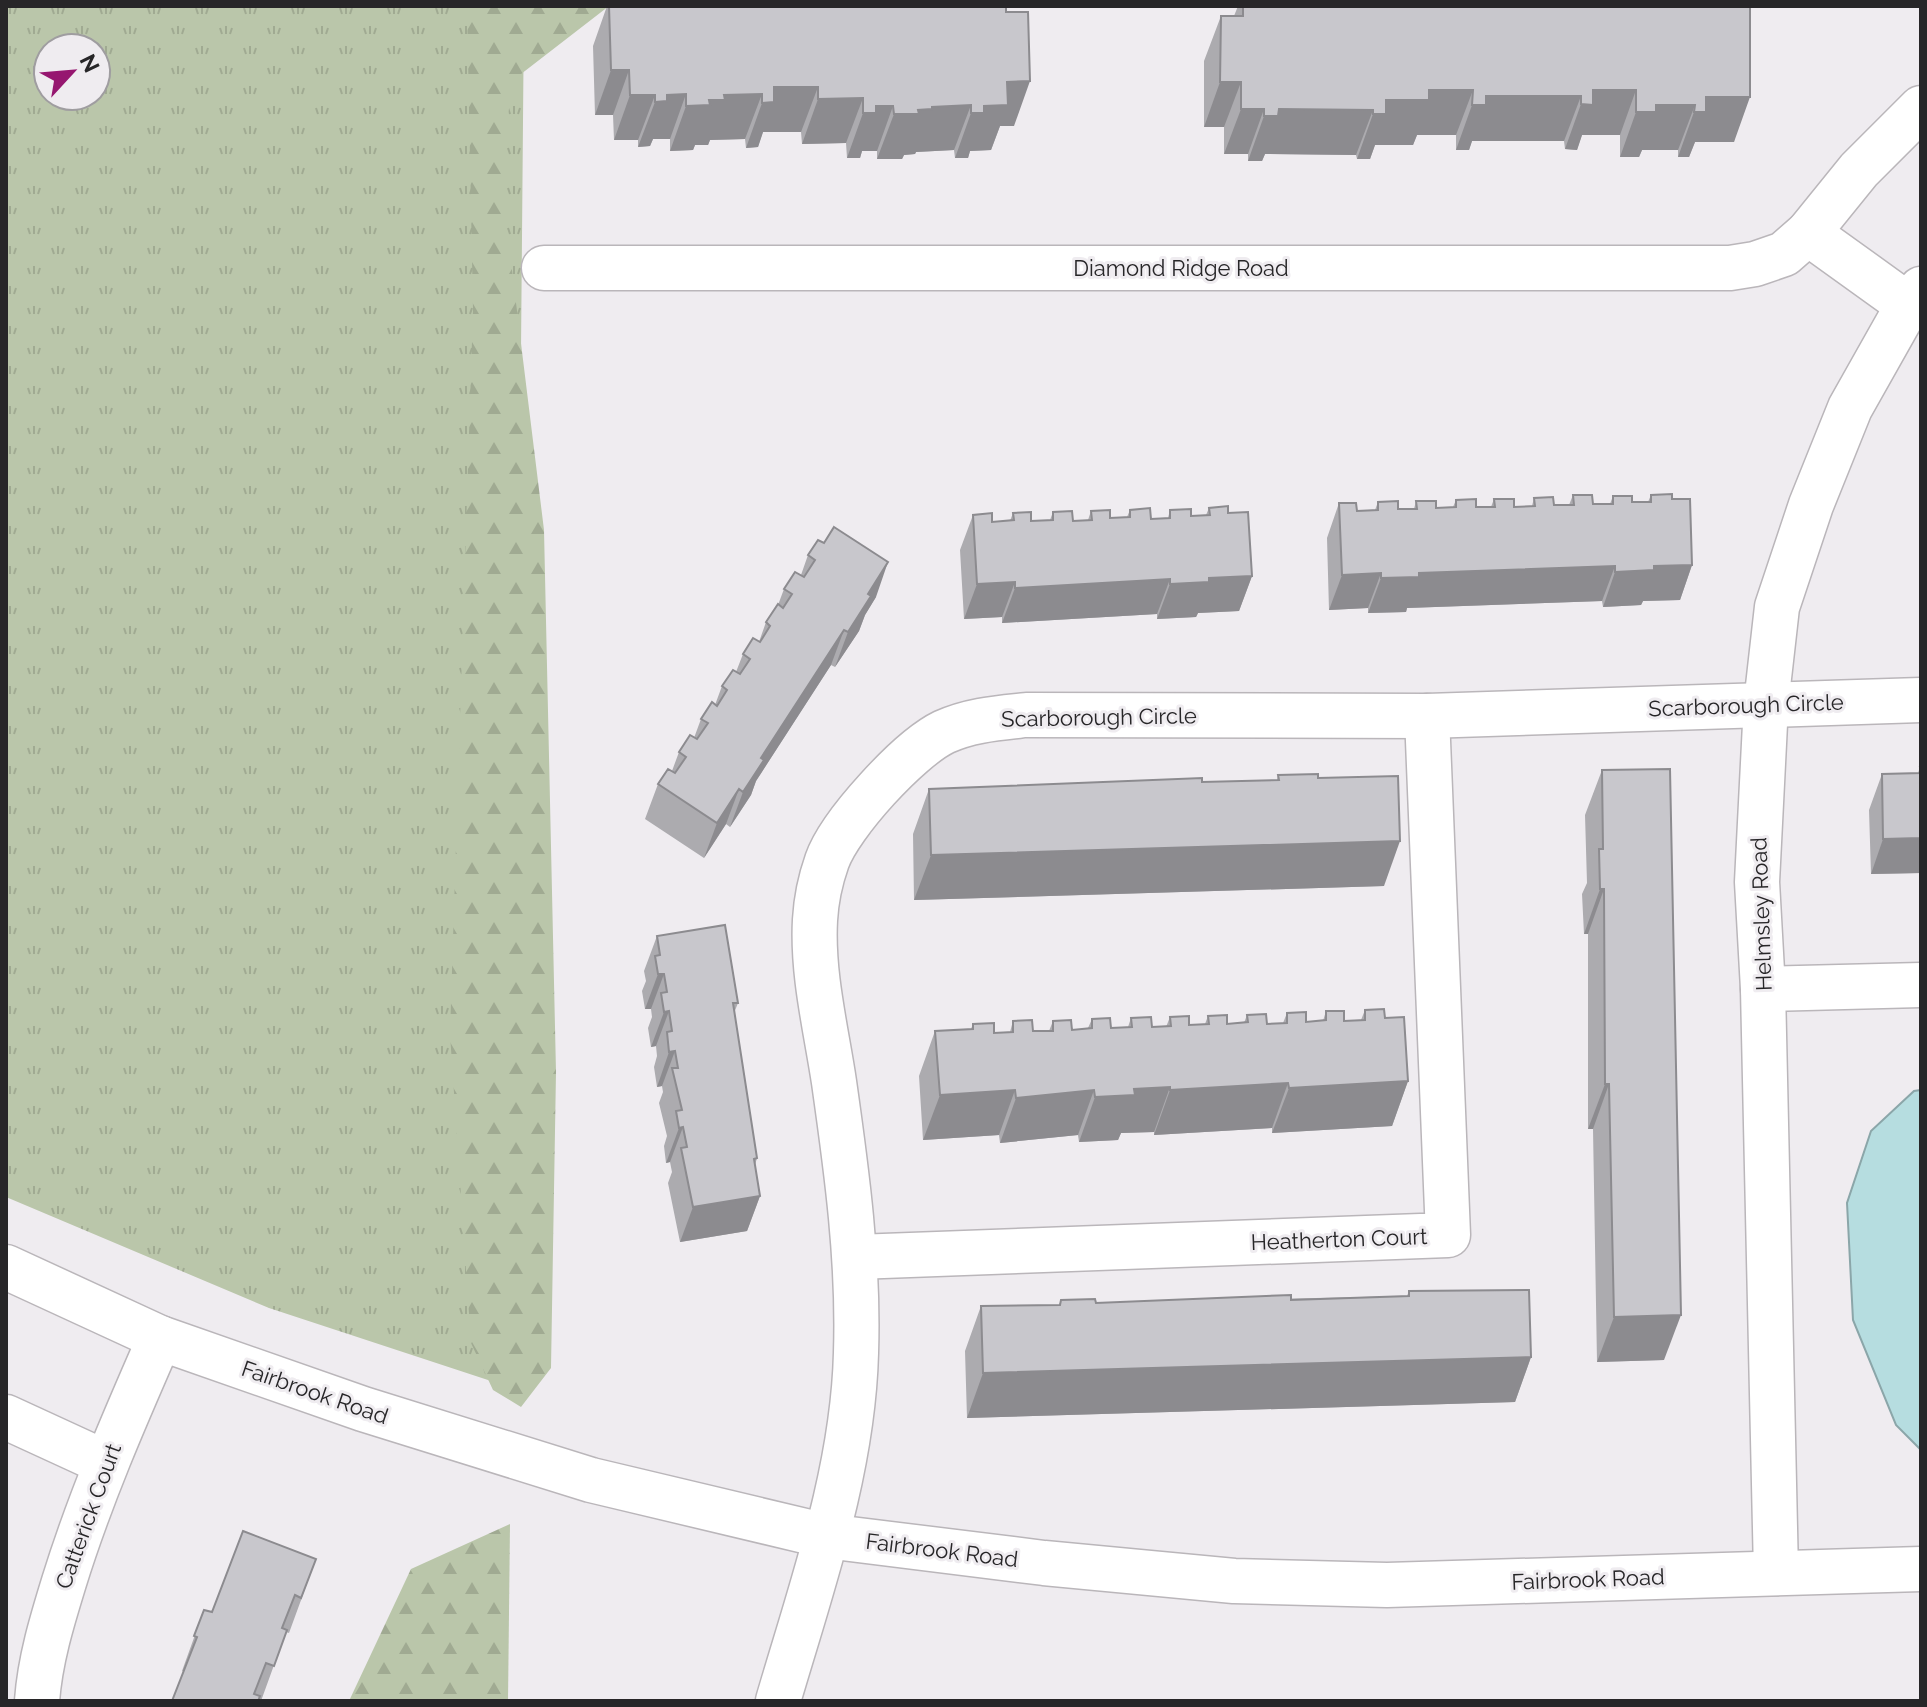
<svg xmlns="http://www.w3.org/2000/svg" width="1927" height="1707" font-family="Raleway,sans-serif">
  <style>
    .grass { fill: url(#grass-tufts); fill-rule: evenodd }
    .forest { fill: url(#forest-firs) }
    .water { fill: #b6dde0; stroke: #8ba6a9; stroke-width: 2 }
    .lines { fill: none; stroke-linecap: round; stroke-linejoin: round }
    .street-casing { stroke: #bab6ba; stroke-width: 47 }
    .street { stroke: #fff; stroke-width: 44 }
    .wall { fill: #acabaf }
    .shaded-wall { fill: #8c8b8f }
    .building { fill: #c8c7cc; stroke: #8c8b8f; stroke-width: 2 }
    .labels { text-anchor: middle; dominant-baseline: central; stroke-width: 6; stroke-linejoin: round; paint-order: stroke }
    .street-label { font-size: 22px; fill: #272628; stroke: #efecf0 }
  </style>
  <defs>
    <pattern id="grass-tufts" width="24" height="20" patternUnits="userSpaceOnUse" patternTransform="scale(2)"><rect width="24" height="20" fill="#bac6aa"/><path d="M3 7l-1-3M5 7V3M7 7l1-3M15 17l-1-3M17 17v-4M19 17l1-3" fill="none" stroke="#a0aa92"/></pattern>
    <pattern id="forest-firs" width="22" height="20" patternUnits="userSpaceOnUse" patternTransform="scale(2)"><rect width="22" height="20" fill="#bac6aa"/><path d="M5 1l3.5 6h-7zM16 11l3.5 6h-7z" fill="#a0aa92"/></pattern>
  </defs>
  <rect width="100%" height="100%" fill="#efecf0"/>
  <path class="grass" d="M6 6H524L512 1388 269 1308 6 1197ZM48 48H96V96H48Z"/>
  <g class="forest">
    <polygon points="467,6 609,6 512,81 501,181 544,530 556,1072 551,1368 521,1407 493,1390 471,1343 450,1034 473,309"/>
    <polygon points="510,1524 508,1701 349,1701 411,1569"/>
  </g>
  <polygon class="water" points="1921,1090 1921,1450 1896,1425 1853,1320 1847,1203 1871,1131 1914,1091"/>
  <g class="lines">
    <g class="street-casing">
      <g id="street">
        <polyline points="1808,233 1908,305"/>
        <polyline points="544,268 1730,268 1755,264 1784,254 1808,233 1859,170 1921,108"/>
        <polyline points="1763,989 1921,985"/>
        <polyline points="856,1257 1448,1235 1427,716"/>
        <polyline points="6,1267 160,1338 363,1409 591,1480 826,1536 1044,1563 1234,1581 1387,1585 1921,1569"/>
        <polyline points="6,1417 106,1463"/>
        <polyline points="1776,1573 1763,989 1757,882 1766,704 1777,607 1811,505 1850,408 1908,305 1921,289"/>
        <path d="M37 1701C40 1660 52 1621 64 1582 90 1498 125 1418 160 1338"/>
        <path d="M778 1701C811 1588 853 1472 856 1353 859 1262 847 1173 834 1082 826 1029 812 974 815 920 816 902 821 878 827 861 840 824 909 749 944 732 970 720 998 718 1026 715L1427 716 1921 700"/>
      </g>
    </g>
    <use href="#street" class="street"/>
  </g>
  <g class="wall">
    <polygon points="607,6 1006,6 1014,126 1000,126 991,150 970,151 968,158 955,158 954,150 916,152 915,154 904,155 902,159 877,159 877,151 862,151 860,158 847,158 846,143 802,144 801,132 763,132 758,147 746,148 745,139 710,140 708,145 695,145 693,150 670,151 670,139 653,139 650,146 638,147 638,140 614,140 613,115 595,115 593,46"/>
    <polygon points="1238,6 1750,6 1734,142 1695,142 1689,157 1678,157 1678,150 1642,150 1639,157 1620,157 1620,135 1582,135 1577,150 1565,149 1564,141 1472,141 1469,150 1456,150 1456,135 1417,135 1413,145 1375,145 1370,159 1357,159 1356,155 1265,154 1262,161 1248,161 1248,154 1224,154 1224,127 1204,127 1204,61 1221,16 1234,16"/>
    <polygon points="1573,495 1593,504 1610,504 1613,496 1632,502 1648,502 1651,495 1672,499 1692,565 1680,600 1643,601 1641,605 1603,607 1602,601 1407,608 1406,612 1368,613 1368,608 1329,610 1327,538 1339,503 1357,511 1375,510 1378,502 1398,509 1414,509 1416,501 1436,508 1453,507 1456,500 1476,507 1491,507 1494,499 1514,507 1532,506 1534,498 1554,505 1569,505"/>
    <polygon points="1209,508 1228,513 1252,576 1239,611 1198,613 1196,617 1157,619 1157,614 1002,623 1002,617 964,619 960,550 973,515 992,522 1010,521 1013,513 1031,521 1050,520 1053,512 1073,521 1088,520 1091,511 1110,518 1127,517 1130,510 1151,519 1168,518 1170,510 1191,516 1206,515"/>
    <polygon points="808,555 876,597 865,615 859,631 835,667 831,665 756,781 751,795 730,827 726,824 704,858 645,819 658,784 672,771 679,752 694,738 701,719 715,705 722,686 736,672 743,654 759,642 766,622 778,605 784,589 801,575"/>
    <polygon points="1920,767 1921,873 1871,874 1869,810 1882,774 1918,773"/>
    <polygon points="1602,770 1664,1360 1597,1362 1593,1129 1588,1129 1588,934 1584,934 1582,894 1587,883 1585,815"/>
    <polygon points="1278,775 1318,778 1384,886 914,900 913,834 929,789 1277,780"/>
    <polygon points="657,936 738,1003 734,1013 757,1158 755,1165 760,1196 747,1231 680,1242 668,1183 672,1172 670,1162 666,1163 664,1146 667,1136 659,1103 663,1092 662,1086 657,1087 654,1067 657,1056 656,1046 651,1047 648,1028 652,1017 651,1009 645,1009 642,991 646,981 644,971"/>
    <polygon points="1365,1010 1385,1018 1408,1081 1392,1126 1272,1133 1272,1128 1154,1135 1154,1132 1121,1133 1118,1140 1079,1142 1078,1135 1000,1143 999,1135 923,1140 919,1076 935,1031 971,1029 973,1024 994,1033 1010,1032 1013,1021 1033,1031 1049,1031 1053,1021 1072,1030 1088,1028 1092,1019 1111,1028 1128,1027 1131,1018 1152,1027 1166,1027 1170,1017 1189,1025 1205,1024 1208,1016 1227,1024 1244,1023 1247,1015 1267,1024 1283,1023 1287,1013 1306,1022 1323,1021 1326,1011 1344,1021 1361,1020"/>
    <polygon points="1409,1291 1531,1357 1515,1402 967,1418 965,1351 981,1306 1059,1305 1061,1300 1096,1303 1407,1296"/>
    <polygon points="316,1559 289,1633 286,1632 261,1701 182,1671 204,1610 212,1612"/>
  </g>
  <g class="shaded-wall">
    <polygon points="611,70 629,70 613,115 595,115"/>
    <polygon points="1030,81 1014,126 1000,126 991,150 970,151 968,158 955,158 971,113 984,106 1007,82"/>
    <polygon points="1220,82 1241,82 1224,127 1204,127"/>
    <polygon points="774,87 818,87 801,132 763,132 758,147 746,148 762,103"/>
    <polygon points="1429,90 1473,90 1456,135 1417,135 1413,145 1375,145 1370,159 1357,159 1373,114 1386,100"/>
    <polygon points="1593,90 1636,90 1620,135 1582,135 1577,150 1565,149 1581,104"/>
    <polygon points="686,94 670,139 653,139 650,146 638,147 655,102 667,95"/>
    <polygon points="762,94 745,139 710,140 708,145 695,145 693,150 670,151 686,106 724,95"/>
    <polygon points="630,95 655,95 638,140 614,140"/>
    <polygon points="1486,96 1581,96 1564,141 1472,141 1469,150 1456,150 1472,105"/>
    <polygon points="1706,97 1750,97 1734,142 1695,142 1689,157 1678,157 1694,112"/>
    <polygon points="863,98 846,143 802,144 818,99"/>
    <polygon points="971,105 954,150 916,152 915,154 904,155 902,159 877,159 894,114 932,107"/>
    <polygon points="1656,105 1695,105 1678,150 1642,150 1639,157 1620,157 1636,112"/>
    <polygon points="876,106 893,106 877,151 862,151 860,158 847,158 863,113"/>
    <polygon points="1241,109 1264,109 1248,154 1224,154"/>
    <polygon points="1279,109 1373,110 1356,155 1265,154 1262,161 1248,161 1264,116"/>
    <polygon points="888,562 876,597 865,615 859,631 835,667 848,632 868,594"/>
    <polygon points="1692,565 1680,600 1643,601 1641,605 1603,607 1615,572 1654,566"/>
    <polygon points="1615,566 1602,601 1407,608 1406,612 1368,613 1381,578 1419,573"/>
    <polygon points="1381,573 1368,608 1329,610 1342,575"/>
    <polygon points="1252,576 1239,611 1198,613 1196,617 1157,619 1170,584 1209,578"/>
    <polygon points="1170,579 1157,614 1002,623 1015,588"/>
    <polygon points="1015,582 1002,617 964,619 977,584"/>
    <polygon points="844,630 831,665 756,781 751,795 730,827 743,792 761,758"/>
    <polygon points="739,789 726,824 704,858 717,823"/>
    <polygon points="1921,838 1921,873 1871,874 1883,839"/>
    <polygon points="1400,841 1384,886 914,900 931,855"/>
    <polygon points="1600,889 1604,889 1588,934 1584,934"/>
    <polygon points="658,974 664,974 651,1009 645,1009"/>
    <polygon points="669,1011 656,1046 651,1047 664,1012"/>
    <polygon points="675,1051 662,1086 657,1087 669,1052"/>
    <polygon points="1408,1081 1392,1126 1272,1133 1289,1088"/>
    <polygon points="1288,1083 1272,1128 1154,1135 1170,1090"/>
    <polygon points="1605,1084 1609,1084 1593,1129 1588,1129"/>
    <polygon points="1170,1087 1154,1132 1121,1133 1118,1140 1079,1142 1095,1097 1134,1089"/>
    <polygon points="1015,1090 999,1135 923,1140 940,1095"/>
    <polygon points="1094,1090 1078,1135 1000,1143 1016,1098"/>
    <polygon points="683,1127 670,1162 666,1163 679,1128"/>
    <polygon points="760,1196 747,1231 680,1242 693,1207"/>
    <polygon points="1681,1315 1664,1360 1597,1362 1614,1317"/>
    <polygon points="1531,1357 1515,1402 967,1418 983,1373"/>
  </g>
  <g class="building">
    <polygon points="609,6 1006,6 1006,12 1028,12 1030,81 1007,82 1008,105 984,106 984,113 971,113 971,105 932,107 932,109 918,110 919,114 894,114 893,106 876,106 876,113 863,113 863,98 818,99 818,87 774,87 774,102 762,103 762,94 724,95 725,100 709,100 710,105 686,106 686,94 667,95 667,101 655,102 655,95 630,95 629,70 611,70"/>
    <polygon points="1243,6 1750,6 1750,97 1706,97 1706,112 1694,112 1695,105 1656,105 1656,112 1636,112 1636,90 1593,90 1593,105 1581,104 1581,96 1486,96 1486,105 1472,105 1473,90 1429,90 1429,100 1386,100 1386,114 1373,114 1373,110 1279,109 1278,116 1264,116 1264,109 1241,109 1241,82 1220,82 1221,16 1243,16"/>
    <polygon points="1672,494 1672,499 1690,499 1692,565 1654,566 1654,570 1615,572 1615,566 1419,573 1419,577 1381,578 1381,573 1342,575 1339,503 1356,503 1357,511 1378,510 1378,502 1398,501 1398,509 1417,509 1416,501 1436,501 1436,508 1456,507 1456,500 1476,499 1476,507 1495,507 1494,499 1514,499 1514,507 1535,506 1534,498 1553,497 1554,505 1574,505 1573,495 1592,495 1593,504 1613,504 1613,496 1632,496 1632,502 1651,502 1651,495"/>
    <polygon points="1228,506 1228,513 1248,512 1252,576 1209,578 1209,582 1170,584 1170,579 1015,588 1015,582 977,584 973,515 992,513 992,522 1014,520 1013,513 1031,512 1031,521 1053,520 1053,512 1072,511 1073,521 1092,520 1091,511 1110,510 1110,518 1130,517 1130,510 1150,508 1151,519 1170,518 1170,510 1191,509 1191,516 1210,515 1209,508"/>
    <polygon points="834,527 888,562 868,594 871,596 848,632 844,630 761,758 764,760 743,792 739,789 717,823 658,784 668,769 675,773 686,757 679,752 690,735 697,739 708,723 701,719 712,702 717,706 727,690 722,686 733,670 740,674 750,659 743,654 753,638 760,642 770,626 766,622 778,604 783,608 792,594 784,589 795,572 804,577 815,560 808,555 818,540 824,543"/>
    <polygon points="1920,767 1921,767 1921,838 1883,839 1882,774 1921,773"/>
    <polygon points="1670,769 1681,1315 1614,1317 1609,1084 1605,1084 1604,889 1600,889 1599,849 1603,849 1602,770"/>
    <polygon points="1318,774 1318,778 1398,776 1400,841 931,855 929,789 1202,778 1202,782 1279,780 1278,775"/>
    <polygon points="725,925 738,1003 733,1003 757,1158 754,1159 760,1196 693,1207 681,1148 687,1147 683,1127 679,1128 676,1111 682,1110 672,1068 678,1068 675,1051 669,1052 667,1032 672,1031 669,1011 664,1012 661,993 667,992 664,974 658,974 655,956 660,955 657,936"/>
    <polygon points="1384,1009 1385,1018 1404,1017 1408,1081 1289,1088 1288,1083 1170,1090 1170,1087 1134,1089 1135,1095 1095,1097 1094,1090 1016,1098 1015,1090 940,1095 935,1031 973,1029 973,1024 994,1023 994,1033 1013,1032 1013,1021 1032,1020 1033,1031 1053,1031 1053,1021 1071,1020 1072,1030 1092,1028 1092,1019 1110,1018 1111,1028 1132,1027 1131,1018 1151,1017 1152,1027 1171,1026 1170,1017 1189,1016 1189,1025 1209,1024 1208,1016 1227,1015 1227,1024 1248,1022 1247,1015 1266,1014 1267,1024 1287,1023 1287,1013 1306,1012 1306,1022 1326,1020 1326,1011 1344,1011 1344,1021 1365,1020 1365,1010"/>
    <polygon points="1529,1290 1531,1357 983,1373 981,1306 1060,1305 1061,1300 1095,1299 1096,1303 1291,1295 1291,1300 1409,1296 1409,1291"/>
    <polygon points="243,1531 316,1559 301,1598 295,1595 282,1628 287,1630 274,1666 266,1663 254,1694 260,1696 258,1701 172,1701 197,1637 194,1636 204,1610 212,1612"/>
  </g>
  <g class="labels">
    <g class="street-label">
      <text x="1181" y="268">Diamond Ridge Road</text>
      <text transform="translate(1746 705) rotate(-2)">Scarborough Circle</text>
      <text transform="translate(1099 717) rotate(-1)">Scarborough Circle</text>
      <text transform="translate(1761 914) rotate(-92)">Helmsley Road</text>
      <text transform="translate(1339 1239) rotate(-2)">Heatherton Court</text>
      <text transform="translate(315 1392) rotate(19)">Fairbrook Road</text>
      <text transform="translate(88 1516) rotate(-70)">Catterick Court</text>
      <text transform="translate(942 1550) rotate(7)">Fairbrook Road</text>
      <text transform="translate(1588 1579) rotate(-2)">Fairbrook Road</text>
    </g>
  </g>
  <rect width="1927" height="1707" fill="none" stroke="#272628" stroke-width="16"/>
  <g transform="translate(72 72) rotate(64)"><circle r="38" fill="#efecf0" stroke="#9f9da0" stroke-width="2"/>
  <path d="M0-6L14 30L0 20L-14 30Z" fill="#961770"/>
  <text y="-12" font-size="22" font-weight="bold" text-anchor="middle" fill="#272628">N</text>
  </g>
</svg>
